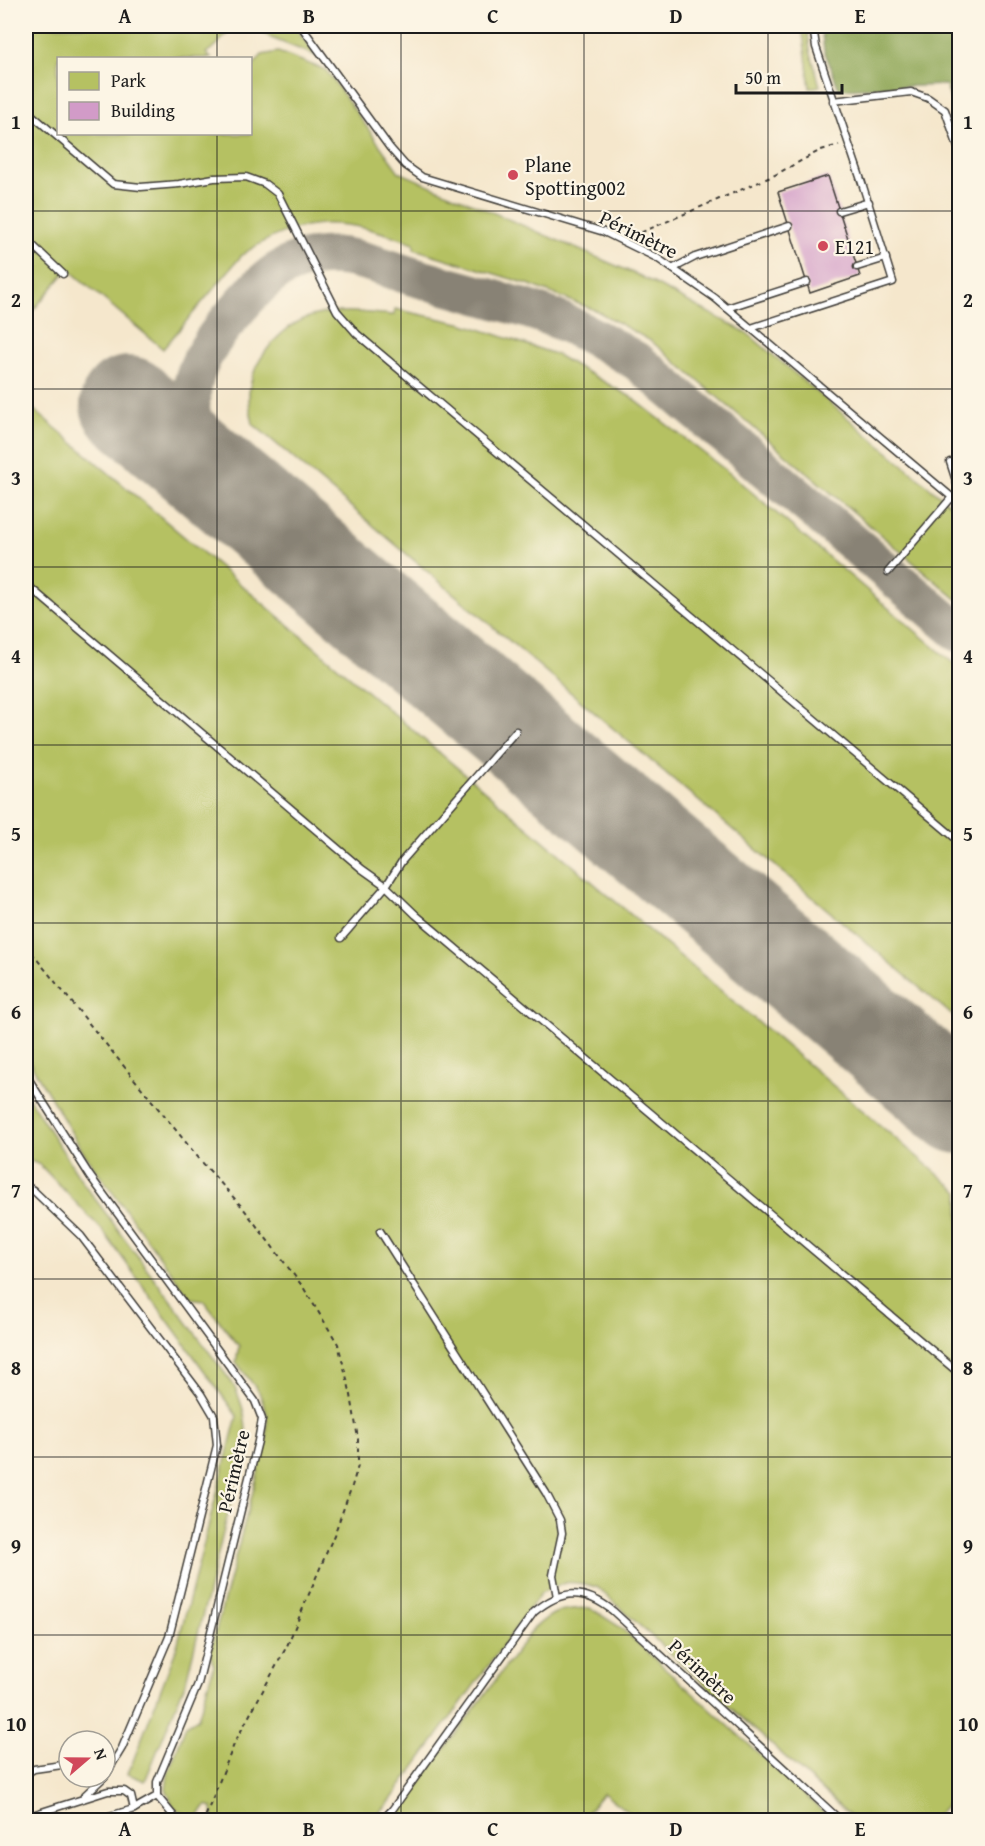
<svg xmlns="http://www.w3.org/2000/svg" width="985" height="1846" font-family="'Gentium Book Plus',serif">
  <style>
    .green { fill: #b5c162; stroke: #686e3f; stroke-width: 1.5 }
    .forest { fill: #90a758; stroke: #56623a; stroke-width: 1.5 }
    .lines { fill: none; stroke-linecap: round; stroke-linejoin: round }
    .taxiway { stroke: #888274; stroke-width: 39 }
    .runway { stroke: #888274; stroke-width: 96 }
    .building { fill: #d29bc8 }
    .lane-casing { stroke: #3d3a36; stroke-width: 9 }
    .path { stroke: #3d3a36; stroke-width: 2; stroke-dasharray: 4.5 4.5; stroke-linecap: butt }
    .lane { stroke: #fff; stroke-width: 6 }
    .grid { fill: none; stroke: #1c1c1c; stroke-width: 1.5; stroke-opacity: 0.55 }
    .poi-dot { fill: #d1495b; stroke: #fcf5e5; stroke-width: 2 }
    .labels { text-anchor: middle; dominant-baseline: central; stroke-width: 4.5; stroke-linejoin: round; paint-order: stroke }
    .poi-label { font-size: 20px; fill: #1c1c1c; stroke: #fcf5e5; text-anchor: start }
    .street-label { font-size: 20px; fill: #1c1c1c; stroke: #fcf5e5 }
    .neatline { fill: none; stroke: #1c1c1c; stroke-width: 2 }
    .grid-label { font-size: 20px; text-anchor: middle; font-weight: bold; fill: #1c1c1c }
  </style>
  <rect width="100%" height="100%" fill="#fcf5e5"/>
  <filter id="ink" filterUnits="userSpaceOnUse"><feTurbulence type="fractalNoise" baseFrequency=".0167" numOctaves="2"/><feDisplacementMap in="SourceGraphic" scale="12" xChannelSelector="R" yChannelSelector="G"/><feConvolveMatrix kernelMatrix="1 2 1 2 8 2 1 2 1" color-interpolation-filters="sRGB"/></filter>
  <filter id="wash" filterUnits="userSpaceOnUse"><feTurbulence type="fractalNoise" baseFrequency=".008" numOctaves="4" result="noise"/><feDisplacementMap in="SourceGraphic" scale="24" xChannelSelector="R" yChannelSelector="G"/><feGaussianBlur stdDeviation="1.35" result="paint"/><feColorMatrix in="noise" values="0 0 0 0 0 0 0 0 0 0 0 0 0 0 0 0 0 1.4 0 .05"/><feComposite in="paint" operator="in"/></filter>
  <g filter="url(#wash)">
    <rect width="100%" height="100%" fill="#f5e7cc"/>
    <g class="green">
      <path d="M26 26H233L216 46 206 53 211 58H58V134H250L251 68 262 55 278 52 326 70 399 172 640 276 747 333 958 511 959 601 651 341 597 311 528 284 414 249V243C346 219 304 212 242 255L163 349 68 269 26 319Z"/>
      <polygon points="255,26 294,26 317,56 271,38"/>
      <polygon points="802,26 807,26 810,51 820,86 810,88"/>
      <path d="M395 309 464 324 555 354 631 397 728 472 959 668V1021L253 424C251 412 247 400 250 387 255 356 285 322 316 315 341 309 368 313 394 315Z"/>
      <path d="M26 403 959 1192 960 1790 932 1820H855L597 1587C569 1580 567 1580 541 1593L388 1804 372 1820H213L212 1807 206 1805 196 1820H191L173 1806 166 1789 168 1773 186 1725 198 1718 214 1665 210 1652 267 1439V1414L259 1392 236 1362 239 1346 203 1300 190 1298 83 1152 26 1056Z"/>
      <path d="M26 1094 84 1184 233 1384C243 1404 247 1420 246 1442L186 1681 145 1781 128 1774 176 1650 237 1416 103 1231 40 1165 26 1159Z"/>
      <path d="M590 1608 620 1627 832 1820H638L603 1793 581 1820H392L534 1628C556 1609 561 1609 590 1608Z"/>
    </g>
    <polygon class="forest" points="821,26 959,26 959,126 946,85 839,89 824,50"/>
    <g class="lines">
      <path class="taxiway" d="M255 511C234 492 206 471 197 443 179 387 201 351 236 311 263 279 286 257 330 256 360 256 390 270 418 278 463 291 510 302 553 318 583 330 611 346 638 362L960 633"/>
      <polyline class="runway" points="128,404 960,1106"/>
    </g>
    <g id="blocks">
      <polygon class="building" points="828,176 860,276 810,293 778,192"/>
    </g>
  </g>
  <g filter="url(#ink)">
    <use href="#blocks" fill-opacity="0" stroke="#3d3a36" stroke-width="1.5"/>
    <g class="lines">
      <g class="lane-casing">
        <g id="lane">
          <polyline points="301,26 390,148 405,165 422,177 604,232 657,258 715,298 960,504"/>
          <polyline points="833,101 911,92 928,98 945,110 959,150"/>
          <polyline points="26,110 113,184 141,187 179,184 214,178 246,177 265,184 278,194 337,311 357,334 960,842"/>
          <polyline points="839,211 869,202"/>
          <polyline points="26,239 63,274"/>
          <polyline points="857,267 886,258"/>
          <polyline points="674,268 695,257 789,226"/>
          <polyline points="727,308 807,282"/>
          <polyline points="751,328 893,282 862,183 816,47 813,26"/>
          <polyline points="950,462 960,493"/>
          <polyline points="888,572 952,497"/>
          <polyline points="26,584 362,869 386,886 416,915 960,1374"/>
          <polyline points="341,938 386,886 402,861 516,731"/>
          <polyline points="26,1075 90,1176 255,1401 262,1419 258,1441 198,1684 157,1782 157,1796 177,1820"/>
          <polyline points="26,1186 33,1190 81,1236 201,1394 214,1416 217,1445 169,1637 122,1748 105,1776"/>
          <polyline points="380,1231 546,1493 560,1520 562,1533 553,1575 557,1597"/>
          <polyline points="26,1774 34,1769 69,1764"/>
          <polyline points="84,1796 104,1777"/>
          <polyline points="26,1817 108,1791 124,1791 131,1796 134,1809"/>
          <polyline points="95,1820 134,1809 157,1796"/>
          <path d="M382 1820 392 1810 534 1612C562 1589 584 1588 613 1611L840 1820"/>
        </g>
      </g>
      <g class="path">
        <polyline points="633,236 773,176 821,150 839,145"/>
        <polyline points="26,946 201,1161 243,1208 303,1287 338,1344 351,1395 358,1439 358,1466 352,1486 334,1535 287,1646 235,1742 204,1820"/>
        <polyline points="807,1818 824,1820"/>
      </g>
      <use href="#lane" class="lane"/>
    </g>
  </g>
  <path class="grid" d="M217 26V58M401 26V1820M584 26V1820M768 26V1820M217 134V1820M26 211H960M26 389H960M26 567H960M26 745H960M26 923H960M26 1101H960M26 1279H960M26 1457H960M26 1635H960"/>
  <g class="poi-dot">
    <circle cx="513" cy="175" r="6"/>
    <circle cx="823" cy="246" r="6"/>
  </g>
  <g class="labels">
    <g class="poi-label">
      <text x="525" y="164">Plane<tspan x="525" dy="23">Spotting002</tspan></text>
      <text x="835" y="246">E121</text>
    </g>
    <g class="street-label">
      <text transform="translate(639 234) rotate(26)">Périmètre</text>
      <text transform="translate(233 1471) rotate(-77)">Périmètre</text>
      <text transform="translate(703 1671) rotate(43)">Périmètre</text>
    </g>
  </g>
  <rect width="985" height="1846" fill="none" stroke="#fcf5e5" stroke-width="66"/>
  <rect x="57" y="57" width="195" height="78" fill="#fcf5e5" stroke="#a29e95" stroke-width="1.5"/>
  <rect x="69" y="72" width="30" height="18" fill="#b5c162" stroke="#a29e95" stroke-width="1.5"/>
  <text x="111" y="87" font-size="18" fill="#1c1c1c">Park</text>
  <rect x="69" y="102" width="30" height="18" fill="#d29bc8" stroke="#a29e95" stroke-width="1.5"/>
  <text x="111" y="117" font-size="18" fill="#1c1c1c">Building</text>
  <g transform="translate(87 1759) rotate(70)"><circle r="28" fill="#fcf5e5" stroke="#a29e95" stroke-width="1.5"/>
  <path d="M0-4.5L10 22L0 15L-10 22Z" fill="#d1495b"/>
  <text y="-9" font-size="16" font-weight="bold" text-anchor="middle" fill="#1c1c1c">N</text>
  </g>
  <path d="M736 84v9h106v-9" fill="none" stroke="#1c1c1c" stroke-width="3"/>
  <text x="745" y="84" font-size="18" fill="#1c1c1c" stroke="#fcf5e5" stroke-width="4.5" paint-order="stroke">50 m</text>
  <rect x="33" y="33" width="919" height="1780" class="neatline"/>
  <g class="grid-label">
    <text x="125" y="23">A</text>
    <text x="309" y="23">B</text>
    <text x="493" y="23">C</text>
    <text x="676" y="23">D</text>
    <text x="860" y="23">E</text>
    <text x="16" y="129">1</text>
    <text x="968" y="129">1</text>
    <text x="16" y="307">2</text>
    <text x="968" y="307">2</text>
    <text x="16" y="485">3</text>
    <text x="968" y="485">3</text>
    <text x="16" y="663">4</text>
    <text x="968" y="663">4</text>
    <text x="16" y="841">5</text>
    <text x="968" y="841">5</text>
    <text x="16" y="1019">6</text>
    <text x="968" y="1019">6</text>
    <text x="16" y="1197">7</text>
    <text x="968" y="1197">7</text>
    <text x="16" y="1375">8</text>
    <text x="968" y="1375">8</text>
    <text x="16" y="1553">9</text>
    <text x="968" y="1553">9</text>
    <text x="16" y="1731">10</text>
    <text x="968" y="1731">10</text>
    <text x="125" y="1836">A</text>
    <text x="309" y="1836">B</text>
    <text x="493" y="1836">C</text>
    <text x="676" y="1836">D</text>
    <text x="860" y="1836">E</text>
  </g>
</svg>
